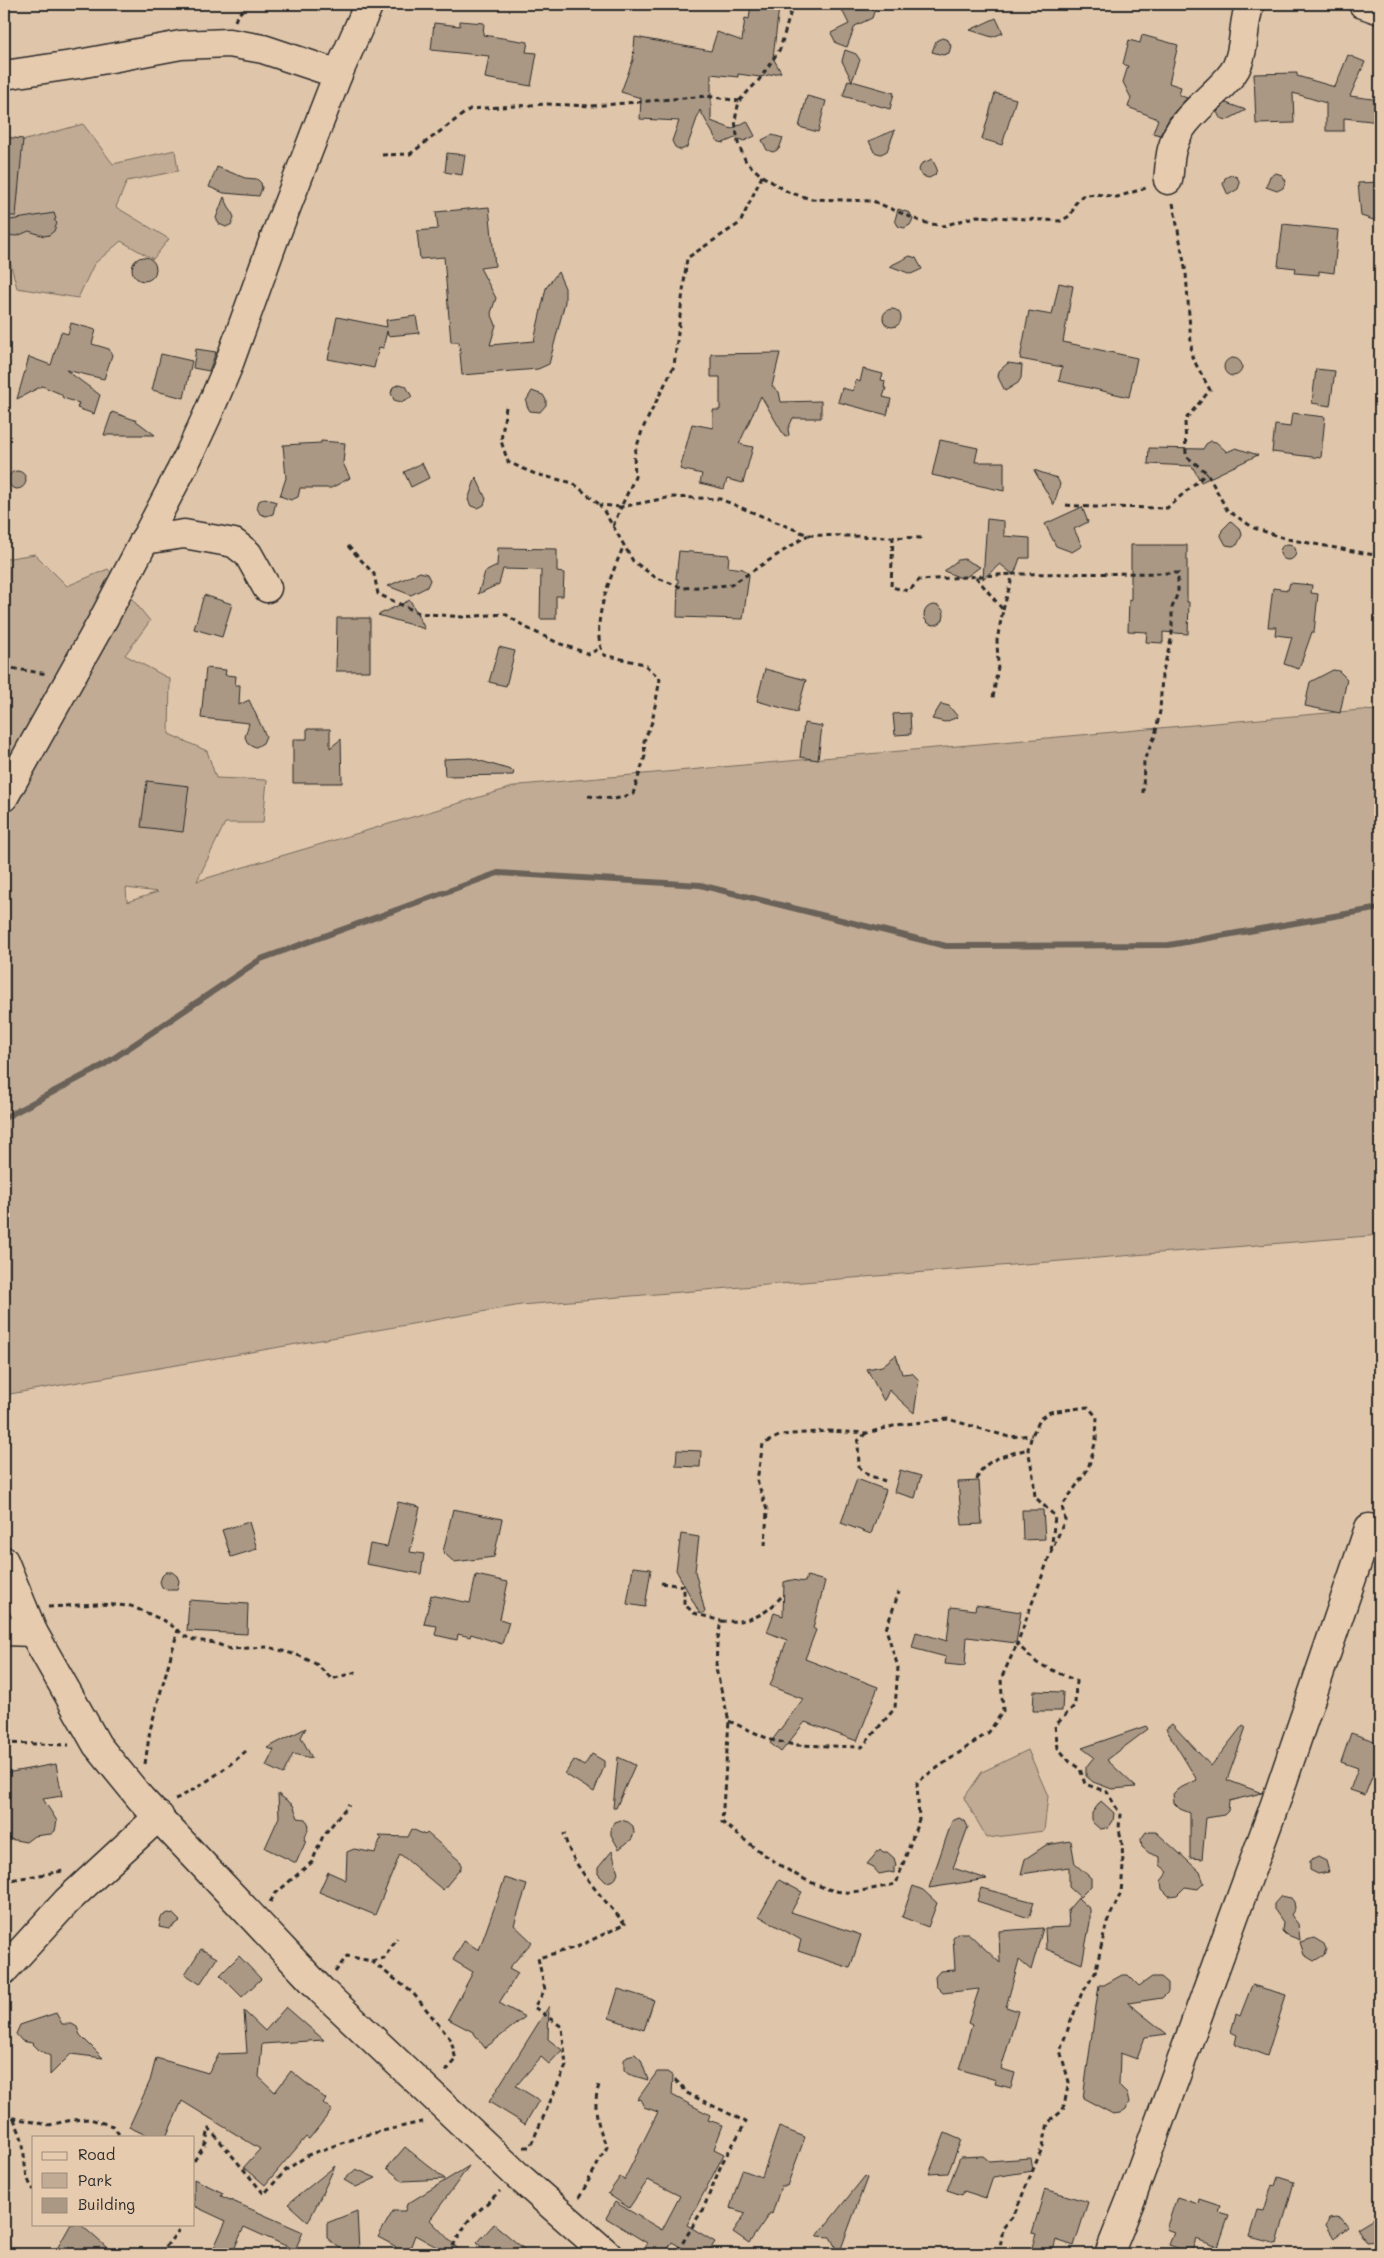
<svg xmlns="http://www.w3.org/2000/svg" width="1384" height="2258" font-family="Mali,sans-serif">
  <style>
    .green { fill: #c1ab94; stroke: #766b60; fill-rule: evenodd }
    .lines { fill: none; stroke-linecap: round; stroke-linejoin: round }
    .stream { stroke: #6b6258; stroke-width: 6 }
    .building { fill: #aa9884; stroke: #2b2b2b }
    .minor-casing { stroke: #2b2b2b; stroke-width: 31 }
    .path { stroke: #2b2b2b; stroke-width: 3; stroke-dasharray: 5 4; stroke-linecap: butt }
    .minor { stroke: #e7cbae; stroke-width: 28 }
  </style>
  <rect width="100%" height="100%" fill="#dfc5a9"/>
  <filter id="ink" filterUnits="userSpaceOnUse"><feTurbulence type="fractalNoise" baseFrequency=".02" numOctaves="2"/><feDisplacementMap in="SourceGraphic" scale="10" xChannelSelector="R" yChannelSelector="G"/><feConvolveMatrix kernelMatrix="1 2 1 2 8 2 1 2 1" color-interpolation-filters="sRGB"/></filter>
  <g filter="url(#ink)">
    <g class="green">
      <polygon points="83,124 113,164 175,150 178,171 127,181 116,207 169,239 153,259 121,241 94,264 78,298 17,288 4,239 4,146"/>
      <path d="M35 554 67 586 108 569 150 621 125 655 170 679 169 734 207 751 216 778 267 780 263 823H225L197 881 520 785 1361 710 1380 711V1235L521 1305 4 1395V559ZM126 888 158 892 127 902Z"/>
      <polygon points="1028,1750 1048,1796 1044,1831 987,1838 964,1798 982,1772"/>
    </g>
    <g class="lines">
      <polyline class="stream" points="4,1118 102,1066 261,959 498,873 700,885 946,946 1169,945 1380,908"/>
    </g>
    <g class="building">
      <polygon points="751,4 779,7 773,58 781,72 760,77 738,74 738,77 711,74 711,121 732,129 747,121 755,136 744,141 735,138 723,143 717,141 700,110 687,147 681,150 675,147 672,141 679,121 640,119 641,98 621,92 633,60 635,37 711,51 717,32 742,41 745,18 749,19"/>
      <polygon points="839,4 866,4 871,6 874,12 872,18 855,26 847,47 836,43 831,33 849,24"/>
      <polygon points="996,18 1003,33 992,37 970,30"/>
      <polygon points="460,21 484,23 483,35 528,42 526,52 537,53 531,86 485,78 489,56 431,50 434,23 460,26"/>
      <polygon points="1142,35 1178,45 1169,83 1181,87 1179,95 1187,98 1170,117 1160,135 1153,133 1158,119 1128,107 1131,98 1123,82 1128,66 1123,64 1129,40 1140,43"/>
      <polygon points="942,38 948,40 951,46 949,53 943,55 932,52 936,41"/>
      <polygon points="845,50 856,54 860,60 852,81 894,93 890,109 843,96 848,80 852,81 842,61"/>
      <polygon points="1348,55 1365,62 1350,96 1380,100 1380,122 1344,118 1344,131 1326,131 1326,103 1293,93 1294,123 1256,124 1254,74 1297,73 1297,76 1335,87"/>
      <polygon points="995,93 1016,99 1002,145 982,139"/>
      <polygon points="807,96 826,101 818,132 799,127"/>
      <polygon points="1226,103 1246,110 1227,120 1220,118 1217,112"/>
      <polygon points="895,130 887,151 881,154 874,152 869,141"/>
      <polygon points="772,135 783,138 779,149 773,152 767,150 762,140"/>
      <polygon points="4,137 23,139 16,216 4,216"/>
      <polygon points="447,153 465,155 462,175 445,172"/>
      <polygon points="932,159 937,169 935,175 929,178 922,176 919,170 921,164"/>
      <polygon points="217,167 245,178 257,179 261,183 262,188 259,196 224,193 209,187"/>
      <polygon points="1276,173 1282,175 1286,181 1283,188 1277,191 1266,187 1270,176"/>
      <polygon points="1231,175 1237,177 1240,183 1238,189 1228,195 1223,184 1225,178"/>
      <polygon points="1380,182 1380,222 1361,216 1358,183"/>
      <polygon points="224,197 234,217 232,224 226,227 219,224 216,218"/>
      <polygon points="489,207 495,266 480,268 496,298 491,313 496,325 490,345 534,341 546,288 558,272 565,288 565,302 549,364 538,369 462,375 459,342 451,342 444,257 420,259 417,231 438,229 436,212"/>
      <polygon points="898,209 910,213 913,219 910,225 904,228 898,226 895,220"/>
      <polygon points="54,213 56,219 54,220 57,223 54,231 49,235 44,236 29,231 17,236 4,235 4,221"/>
      <polygon points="1283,224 1338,230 1334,273 1319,271 1319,275 1295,273 1296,268 1278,266"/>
      <polygon points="910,256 916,258 922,269 911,274 890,266"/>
      <circle cx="144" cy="269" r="12"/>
      <polygon points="1059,283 1073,286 1063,342 1137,358 1129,397 1059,381 1062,367 1020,359 1029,311 1052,315"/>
      <circle cx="892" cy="318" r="9"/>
      <polygon points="416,316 419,333 388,336 387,331 383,348 379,347 374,368 328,359 337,317 387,327 386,320"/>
      <polygon points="71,323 96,330 92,344 109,349 112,355 104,379 66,370 100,395 94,414 77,408 79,403 63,398 61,394 42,386 17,399 29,357 51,365 61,332 68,334"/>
      <polygon points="196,349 216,352 209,371 193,368"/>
      <polygon points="780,353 772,386 779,392 781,402 821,401 821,418 793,418 788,429 789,435 785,437 761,396 739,444 753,447 743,483 727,479 724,489 700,483 702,474 680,469 692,424 713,428 713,410 720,410 720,377 711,377 711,354"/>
      <polygon points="161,354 192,361 184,398 152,390"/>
      <circle cx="1233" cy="367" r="9"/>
      <polygon points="1008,363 1022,365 1021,378 1018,383 1005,391 998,377 999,371"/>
      <polygon points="863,369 883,374 881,380 885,381 884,388 886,388 883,397 891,399 887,415 838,402 842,388 853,391 856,380 860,382"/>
      <polygon points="1316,369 1335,371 1330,406 1312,403"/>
      <polygon points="400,384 406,386 412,397 401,402 394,400 391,393 393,387"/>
      <polygon points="532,391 543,395 546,400 546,405 540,412 530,411 527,406 526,401"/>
      <polygon points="112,412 135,420 155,435 104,435"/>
      <polygon points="1292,413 1325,417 1321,458 1272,452 1275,425 1290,427"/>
      <polygon points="940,440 978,448 975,462 1004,462 1004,491 932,475"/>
      <polygon points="321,441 345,443 343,463 350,478 331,488 300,488 298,497 291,500 280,496 286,478 283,445 321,443"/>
      <polygon points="1211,441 1216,442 1227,452 1236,448 1258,455 1201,482 1192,466 1148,464 1149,448 1203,449 1206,444"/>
      <polygon points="422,463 429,478 411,487 404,472"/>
      <polygon points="1034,470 1057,478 1060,484 1054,505"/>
      <circle cx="17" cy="480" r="9"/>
      <polygon points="476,477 486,499 484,505 478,508 471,506 468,500"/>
      <polygon points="265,498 276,502 273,514 266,516 260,514 257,508 259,501"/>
      <polygon points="1082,507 1088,522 1074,529 1082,546 1072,552 1056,546 1045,524"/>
      <polygon points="987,519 1004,521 1004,536 1030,538 1030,558 1020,558 1014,575 1000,564 983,579"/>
      <polygon points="1231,521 1241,530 1242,535 1237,545 1232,546 1226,545 1221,536 1222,530"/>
      <circle cx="1288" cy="552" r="8"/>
      <polygon points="1131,545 1187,545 1187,602 1189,602 1188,634 1163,632 1163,643 1146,642 1147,632 1128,631 1129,599 1131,600"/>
      <polygon points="498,548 557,549 557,572 564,573 563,596 556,596 556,619 540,619 541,570 503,569 499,584 478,594 485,572 497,566"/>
      <polygon points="679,551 729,555 728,567 743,569 747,572 749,576 743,619 677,617 678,579 676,579"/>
      <polygon points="964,559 980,567 966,577 961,578 944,571 958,560"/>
      <polygon points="420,572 427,574 430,580 427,587 411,595 388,586"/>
      <polygon points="1290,583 1312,585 1311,593 1318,594 1314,632 1312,632 1299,669 1284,664 1292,637 1275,635 1276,627 1268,627 1273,588 1288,590"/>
      <polygon points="204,595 232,604 222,637 194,629"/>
      <polygon points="410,600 425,629 378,615"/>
      <circle cx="934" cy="615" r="10"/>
      <polygon points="337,618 370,618 370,671 336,671"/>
      <polygon points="499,647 515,651 506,686 489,682"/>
      <polygon points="206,668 226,670 225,675 236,676 235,685 240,685 239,705 249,700 266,736 263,743 256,747 248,744 245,737 249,723 201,718"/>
      <polygon points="765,669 806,680 797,712 757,701"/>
      <polygon points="1333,670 1339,671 1347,679 1340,713 1305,706 1310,682"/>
      <polygon points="941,704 949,706 958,717 945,722 932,719"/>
      <polygon points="910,713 911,734 895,735 893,714"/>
      <polygon points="804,723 822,726 818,760 800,757"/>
      <polygon points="307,729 330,729 330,748 341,739 342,783 293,783 293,739 307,739"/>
      <polygon points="471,758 514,771 513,775 445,776 444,759"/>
      <polygon points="147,781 189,786 183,832 141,827"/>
      <polygon points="896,1355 902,1374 912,1373 919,1380 914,1413 889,1390 884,1401 867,1369 882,1366"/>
      <polygon points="677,1450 701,1451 700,1467 676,1466"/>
      <polygon points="900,1470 921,1476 915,1498 894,1492"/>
      <polygon points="857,1479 886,1490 871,1534 841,1523"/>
      <polygon points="979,1481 982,1524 962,1525 958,1482"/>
      <polygon points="398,1502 420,1507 410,1552 424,1554 421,1574 366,1564 370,1544 387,1547"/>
      <polygon points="453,1509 502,1519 494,1557 454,1562 443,1552"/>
      <polygon points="1022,1510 1043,1510 1045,1539 1023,1540"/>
      <polygon points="249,1522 257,1549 231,1557 222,1530"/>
      <polygon points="681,1534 699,1537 695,1571 705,1612 700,1614 676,1570"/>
      <polygon points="633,1567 651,1569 645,1607 627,1604"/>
      <polygon points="166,1572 172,1572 177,1576 179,1581 177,1590 167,1590 162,1587 160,1582 162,1576"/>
      <polygon points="476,1575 508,1582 500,1619 509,1622 502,1644 471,1634 470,1637 458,1634 457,1640 435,1635 437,1626 424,1624 431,1595 470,1603"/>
      <polygon points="807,1576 825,1581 813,1628 816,1630 805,1659 878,1687 857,1741 805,1722 781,1752 770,1743 803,1699 770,1686 787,1640 767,1632 774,1613 783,1616 784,1582 791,1580 805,1582"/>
      <polygon points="189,1600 248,1604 247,1634 187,1631"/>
      <polygon points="976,1605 1021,1612 1016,1643 967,1637 965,1666 945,1664 946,1657 912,1648 916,1632 947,1641 951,1607 975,1610"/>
      <polygon points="1034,1691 1063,1692 1062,1711 1033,1711"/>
      <polygon points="1172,1724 1211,1766 1243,1725 1246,1727 1227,1780 1262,1793 1229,1801 1228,1811 1224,1815 1206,1818 1202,1859 1190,1858 1190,1813 1180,1809 1174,1803 1173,1794 1178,1789 1197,1780 1166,1729"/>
      <polygon points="1146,1726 1148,1729 1107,1760 1136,1787 1112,1789 1093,1782 1086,1776 1086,1767 1094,1757 1082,1748"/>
      <polygon points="306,1728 301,1737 312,1758 293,1754 283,1774 266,1766 274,1750 267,1748"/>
      <polygon points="1351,1733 1380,1743 1380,1770 1375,1769 1365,1795 1350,1790 1358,1768 1341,1762"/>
      <polygon points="592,1754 604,1761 604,1767 594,1792 565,1774 574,1760 584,1766"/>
      <polygon points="618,1757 635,1765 616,1808 613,1808"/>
      <polygon points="56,1764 62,1796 43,1799 57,1821 55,1831 51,1834 34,1836 26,1842 4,1838 4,1784 8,1783 6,1773"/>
      <polygon points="278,1794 293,1805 298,1818 305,1819 308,1823 309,1827 304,1840 306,1841 296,1863 265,1848 279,1817"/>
      <polygon points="1101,1801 1114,1813 1113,1821 1108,1828 1100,1829 1092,1822 1092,1813"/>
      <polygon points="959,1818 965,1821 968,1827 953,1868 987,1879 929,1888 952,1821"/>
      <polygon points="621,1820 628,1822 633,1826 634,1833 632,1839 619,1849 611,1835 611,1828 615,1822"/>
      <polygon points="412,1829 425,1835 427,1833 461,1862 461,1868 443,1890 400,1854 375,1915 319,1892 328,1872 346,1880 347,1852 354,1849 375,1853 380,1840 382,1839 379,1836 408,1837"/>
      <polygon points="1146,1832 1156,1832 1200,1872 1204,1883 1198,1889 1185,1887 1177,1895 1169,1896 1162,1889 1161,1881 1168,1872 1160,1865 1160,1857 1149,1853 1142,1847 1141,1839"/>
      <polygon points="1071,1841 1075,1864 1091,1878 1091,1886 1080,1897 1069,1887 1069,1867 1021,1874 1025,1859 1046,1845"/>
      <polygon points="880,1849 883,1852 887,1852 894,1858 896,1865 894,1867 894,1873 889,1872 879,1874 872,1866 867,1864"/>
      <polygon points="612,1851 618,1873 616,1878 611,1881 606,1882 598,1874 598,1868"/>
      <polygon points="1318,1857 1326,1861 1329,1872 1318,1874 1310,1870 1310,1861"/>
      <polygon points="505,1878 527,1885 514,1925 532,1942 509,1968 518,1973 499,2003 525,2017 485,2048 473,2032 448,2019 473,1972 453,1960 464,1941 479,1950"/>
      <polygon points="779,1880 802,1892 791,1912 861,1935 850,1968 798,1951 801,1940 759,1916"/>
      <polygon points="913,1886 923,1890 937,1903 928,1927 902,1917"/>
      <polygon points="981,1888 1034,1902 1029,1918 977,1901"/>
      <polygon points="1281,1896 1291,1898 1294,1902 1295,1908 1291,1915 1298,1924 1300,1940 1285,1934 1282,1931 1283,1922 1274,1909 1274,1904"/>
      <polygon points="1078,1898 1090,1909 1090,1922 1082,1964 1046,1949 1045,1928 1069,1927 1068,1910"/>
      <polygon points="168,1913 173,1914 180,1921 169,1929 159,1927 161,1917"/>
      <polygon points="1043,1928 1031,1970 1019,1960 1006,2007 1018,2011 1001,2069 1015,2073 1011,2088 995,2084 996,2080 959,2069 972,2025 968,2023 979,1989 943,1993 936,1986 935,1977 940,1971 955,1970 953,1937 959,1933 968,1933 1000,1963 999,1931"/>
      <polygon points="1314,1938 1324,1944 1326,1949 1324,1955 1314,1961 1304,1955 1300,1942"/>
      <polygon points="201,1949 217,1958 200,1984 185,1974"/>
      <polygon points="239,1956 261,1979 242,1997 220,1975"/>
      <polygon points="1122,1975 1128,1975 1139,1986 1152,1977 1161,1977 1168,1983 1168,1992 1162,1998 1128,2003 1167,2034 1145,2037 1137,2059 1120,2053 1119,2086 1127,2094 1129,2102 1126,2109 1120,2113 1113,2114 1083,2098 1099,1985 1104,1985"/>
      <polygon points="1252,1985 1286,1995 1267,2056 1235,2044 1237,2035 1231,2032 1236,2014 1240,2016"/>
      <polygon points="618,1989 654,2000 644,2030 609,2018"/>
      <polygon points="549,2006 548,2039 562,2050 549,2064 541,2057 516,2086 539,2100 525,2124 489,2102"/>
      <polygon points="286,2007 324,2040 262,2044 259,2077 275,2092 291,2071 326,2099 323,2103 332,2110 309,2139 306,2137 265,2185 244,2167 260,2149 182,2101 166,2137 150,2137 129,2127 150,2081 156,2058 208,2073 219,2054 247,2053 244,2011 265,2031"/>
      <polygon points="56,2013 62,2024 72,2024 77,2027 80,2035 103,2058 71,2054 50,2075 50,2056 39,2050 32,2043 22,2041 16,2034 20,2025"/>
      <polygon points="635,2054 641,2060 648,2080 628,2074 624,2070 624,2060 627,2056"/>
      <polygon points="657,2072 667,2072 673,2076 672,2095 710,2115 708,2120 723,2125 714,2149 724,2154 687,2225 715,2242 707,2254 692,2254 672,2242 665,2254 653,2254 644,2248 647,2243 606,2218 615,2202 662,2230 680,2196 648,2180 629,2208 608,2194 620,2177 624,2180 658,2112 644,2107 640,2099 637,2100"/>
      <polygon points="779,2127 805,2137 787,2186 781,2186 772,2214 770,2213 749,2243 733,2232 746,2213 730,2208 742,2170 762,2177"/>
      <polygon points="945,2133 961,2140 948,2173 929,2174"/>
      <polygon points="405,2147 445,2179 403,2181 387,2168"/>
      <polygon points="983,2156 989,2161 1031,2158 1033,2171 993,2177 986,2198 964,2191 962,2195 947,2190 960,2157"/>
      <polygon points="335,2166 320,2198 308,2222 288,2204"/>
      <polygon points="469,2166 430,2220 463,2254 449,2254 415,2235 408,2254 399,2254 395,2246 378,2237 393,2211 405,2211 407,2204"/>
      <polygon points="356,2169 376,2178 356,2187 344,2180"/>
      <polygon points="865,2176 867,2178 839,2254 830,2237 817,2236"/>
      <polygon points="1278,2177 1294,2182 1277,2244 1250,2237 1258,2210 1264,2211 1272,2185 1275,2186"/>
      <polygon points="194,2179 223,2193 221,2196 303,2232 295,2250 244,2227 232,2254 211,2254 226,2221 194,2206"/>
      <polygon points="1045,2189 1088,2202 1074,2246 1056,2240 1052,2254 1030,2254 1036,2234 1032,2233"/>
      <polygon points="1177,2197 1198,2204 1199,2199 1220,2206 1218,2212 1229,2215 1218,2247 1196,2239 1191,2253 1169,2245 1174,2232 1166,2229"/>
      <polygon points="357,2211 359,2250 342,2250 327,2238 327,2223"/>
      <polygon points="1380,2214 1380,2241 1366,2242 1357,2228"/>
      <polygon points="1336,2217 1341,2218 1348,2227 1334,2238 1326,2225 1329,2218"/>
      <polygon points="71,2224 80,2224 114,2254 54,2254"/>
      <polygon points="494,2224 530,2254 491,2254 477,2243"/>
    </g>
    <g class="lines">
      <g class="minor-casing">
        <g id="minor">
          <polyline points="1363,4 1380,10"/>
          <polyline points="4,75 79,64 181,45 229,43 263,49 338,74"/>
          <path d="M1168 180C1170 169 1169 156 1173 146 1178 126 1196 111 1210 97 1219 88 1230 79 1236 68 1246 48 1242 24 1250 4"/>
          <polyline points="144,540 184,534 234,543 248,554 267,588"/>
          <polyline points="4,797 104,618 188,457 207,416 227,369 273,242 338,74 369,4"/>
          <polyline points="4,1561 33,1632 97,1745 141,1799 322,1991 517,2175 607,2254"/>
          <polyline points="4,1631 33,1632"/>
          <polyline points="4,1970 67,1901 159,1816"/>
          <polyline points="1109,2254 1131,2199 1275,1804 1369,1528"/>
        </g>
      </g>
      <g class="path">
        <polyline points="793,4 780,49 759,80 739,101 735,120 738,143 746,162 762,176 788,192 811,199 873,201 922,222 943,226 977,216 1061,221 1071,215 1075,204 1082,196 1095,194 1117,197 1146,188"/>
        <polyline points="235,21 237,16 248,4"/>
        <polyline points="382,155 410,154 470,109 547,104 591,106 707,96 739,101"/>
        <polyline points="762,176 740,223 687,258 674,366 643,428 634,455 635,477 621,507 600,505 613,526 621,507 671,497 720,499 808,535 925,538"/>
        <polyline points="1173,203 1186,273 1192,357 1210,390 1185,420 1186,456 1207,473 1227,510 1254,528 1287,539 1380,556"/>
        <polyline points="506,407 501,441 508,462 535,474 573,483 600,505"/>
        <polyline points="1066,505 1092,507 1167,508 1207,473"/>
        <polyline points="613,526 633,561 655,577 683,588 731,585 808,535"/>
        <polyline points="893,536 891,587 909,591 919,580 1013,574"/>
        <polyline points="348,546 374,574 378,594 419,613 462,617 505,614 527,628 558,643 589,654 600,648"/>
        <polyline points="976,577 1003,610 997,640 998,666 993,698"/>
        <polyline points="1003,610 1013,574 1178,573 1178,592 1172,608 1172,636 1162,675 1160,711 1155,736 1144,760 1143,793"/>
        <polyline points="4,667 47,674"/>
        <path d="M588 796 615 799 633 794 645 756 644 741 652 722 660 679 644 664 604 655C588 626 612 574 624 545"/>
        <polyline points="866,1433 858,1441 859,1467 868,1475 885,1481"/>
        <path d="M977 1480C981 1459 1010 1454 1028 1449"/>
        <polyline points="765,1546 767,1510 757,1480 763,1444 781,1435 828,1431 867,1433 897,1425 948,1419 1009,1437 1032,1435"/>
        <polyline points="661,1583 684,1586 684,1604 694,1613 721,1621"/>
        <path d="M781 1597C764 1617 747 1623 721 1621L717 1644 716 1669 729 1721 722 1822C750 1845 813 1895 850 1892 865 1891 881 1887 896 1884L919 1819 917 1782 989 1732 1003 1711 1001 1679 1017 1644"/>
        <polyline points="48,1607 97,1604 131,1606 167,1622 189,1639 215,1643 230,1649 269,1647 300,1656 316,1664 332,1679 356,1672"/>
        <polyline points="729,1721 771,1740 795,1745 862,1747 895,1708 898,1667 886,1629 899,1592"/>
        <polyline points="4,1743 69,1745"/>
        <polyline points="145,1764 150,1730 178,1630"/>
        <path d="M175 1799C195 1791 230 1766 246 1751"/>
        <polyline points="4,1881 63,1871"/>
        <polyline points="270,1902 276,1893 312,1862 323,1836 349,1804"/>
        <polyline points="371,1961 413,1993 451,2040 456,2060 444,2073"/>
        <polyline points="335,1972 347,1956 371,1961 384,1958 397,1938"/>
        <polyline points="675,2080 683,2087 685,2092 746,2122 722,2163 704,2207 676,2254"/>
        <polyline points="4,2114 14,2118 49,2125 72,2120 90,2119 113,2126 121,2137"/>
        <path d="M14 2119C17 2127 22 2136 23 2145 25 2160 24 2178 34 2190"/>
        <path d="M524 2147H530L566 2066 562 2027 534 2007 545 1990 538 1958 577 1947 625 1924C605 1900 569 1864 564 1833"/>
        <polyline points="194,2161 206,2143 209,2128 264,2194 286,2170 308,2155 361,2136 426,2121"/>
        <path d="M579 2198 607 2147C598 2128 592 2106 599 2085"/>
        <polyline points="160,2254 179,2230"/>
        <polyline points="448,2254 468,2221 500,2191"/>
        <polyline points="999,2254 1003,2228 1014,2215 1043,2146 1048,2123 1063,2110 1069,2082 1060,2050 1081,1995 1095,1973 1107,1922 1121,1893 1123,1866 1122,1843 1119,1829 1120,1814 1107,1792 1085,1784 1080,1769 1070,1762 1058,1748 1055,1726 1075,1705 1076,1681 1037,1663 1017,1644 1051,1552 1065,1520 1062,1506 1088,1469 1096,1440 1097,1417 1088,1407 1050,1412 1041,1418 1032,1435 1028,1449 1033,1475 1035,1497 1055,1516 1051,1552"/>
      </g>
      <use href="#minor" class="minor"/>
    </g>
  </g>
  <rect width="1384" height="2258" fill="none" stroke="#e7cbae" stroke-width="20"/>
  <rect x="10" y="10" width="1364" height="2238" fill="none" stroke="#2b2b2b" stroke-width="2" filter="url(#ink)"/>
  <rect x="32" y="2136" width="162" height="90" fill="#e7cbae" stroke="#9c8b7a"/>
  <rect x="42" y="2152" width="25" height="8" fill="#e7cbae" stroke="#9c8b7a"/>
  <text x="78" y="2160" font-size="15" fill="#2b2b2b">Road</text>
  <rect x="42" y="2173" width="25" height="15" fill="#c1ab94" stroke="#9c8b7a"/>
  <text x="78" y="2186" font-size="15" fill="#2b2b2b">Park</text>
  <rect x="42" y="2198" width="25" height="15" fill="#aa9884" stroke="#9c8b7a"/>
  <text x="78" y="2210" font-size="15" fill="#2b2b2b">Building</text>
</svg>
